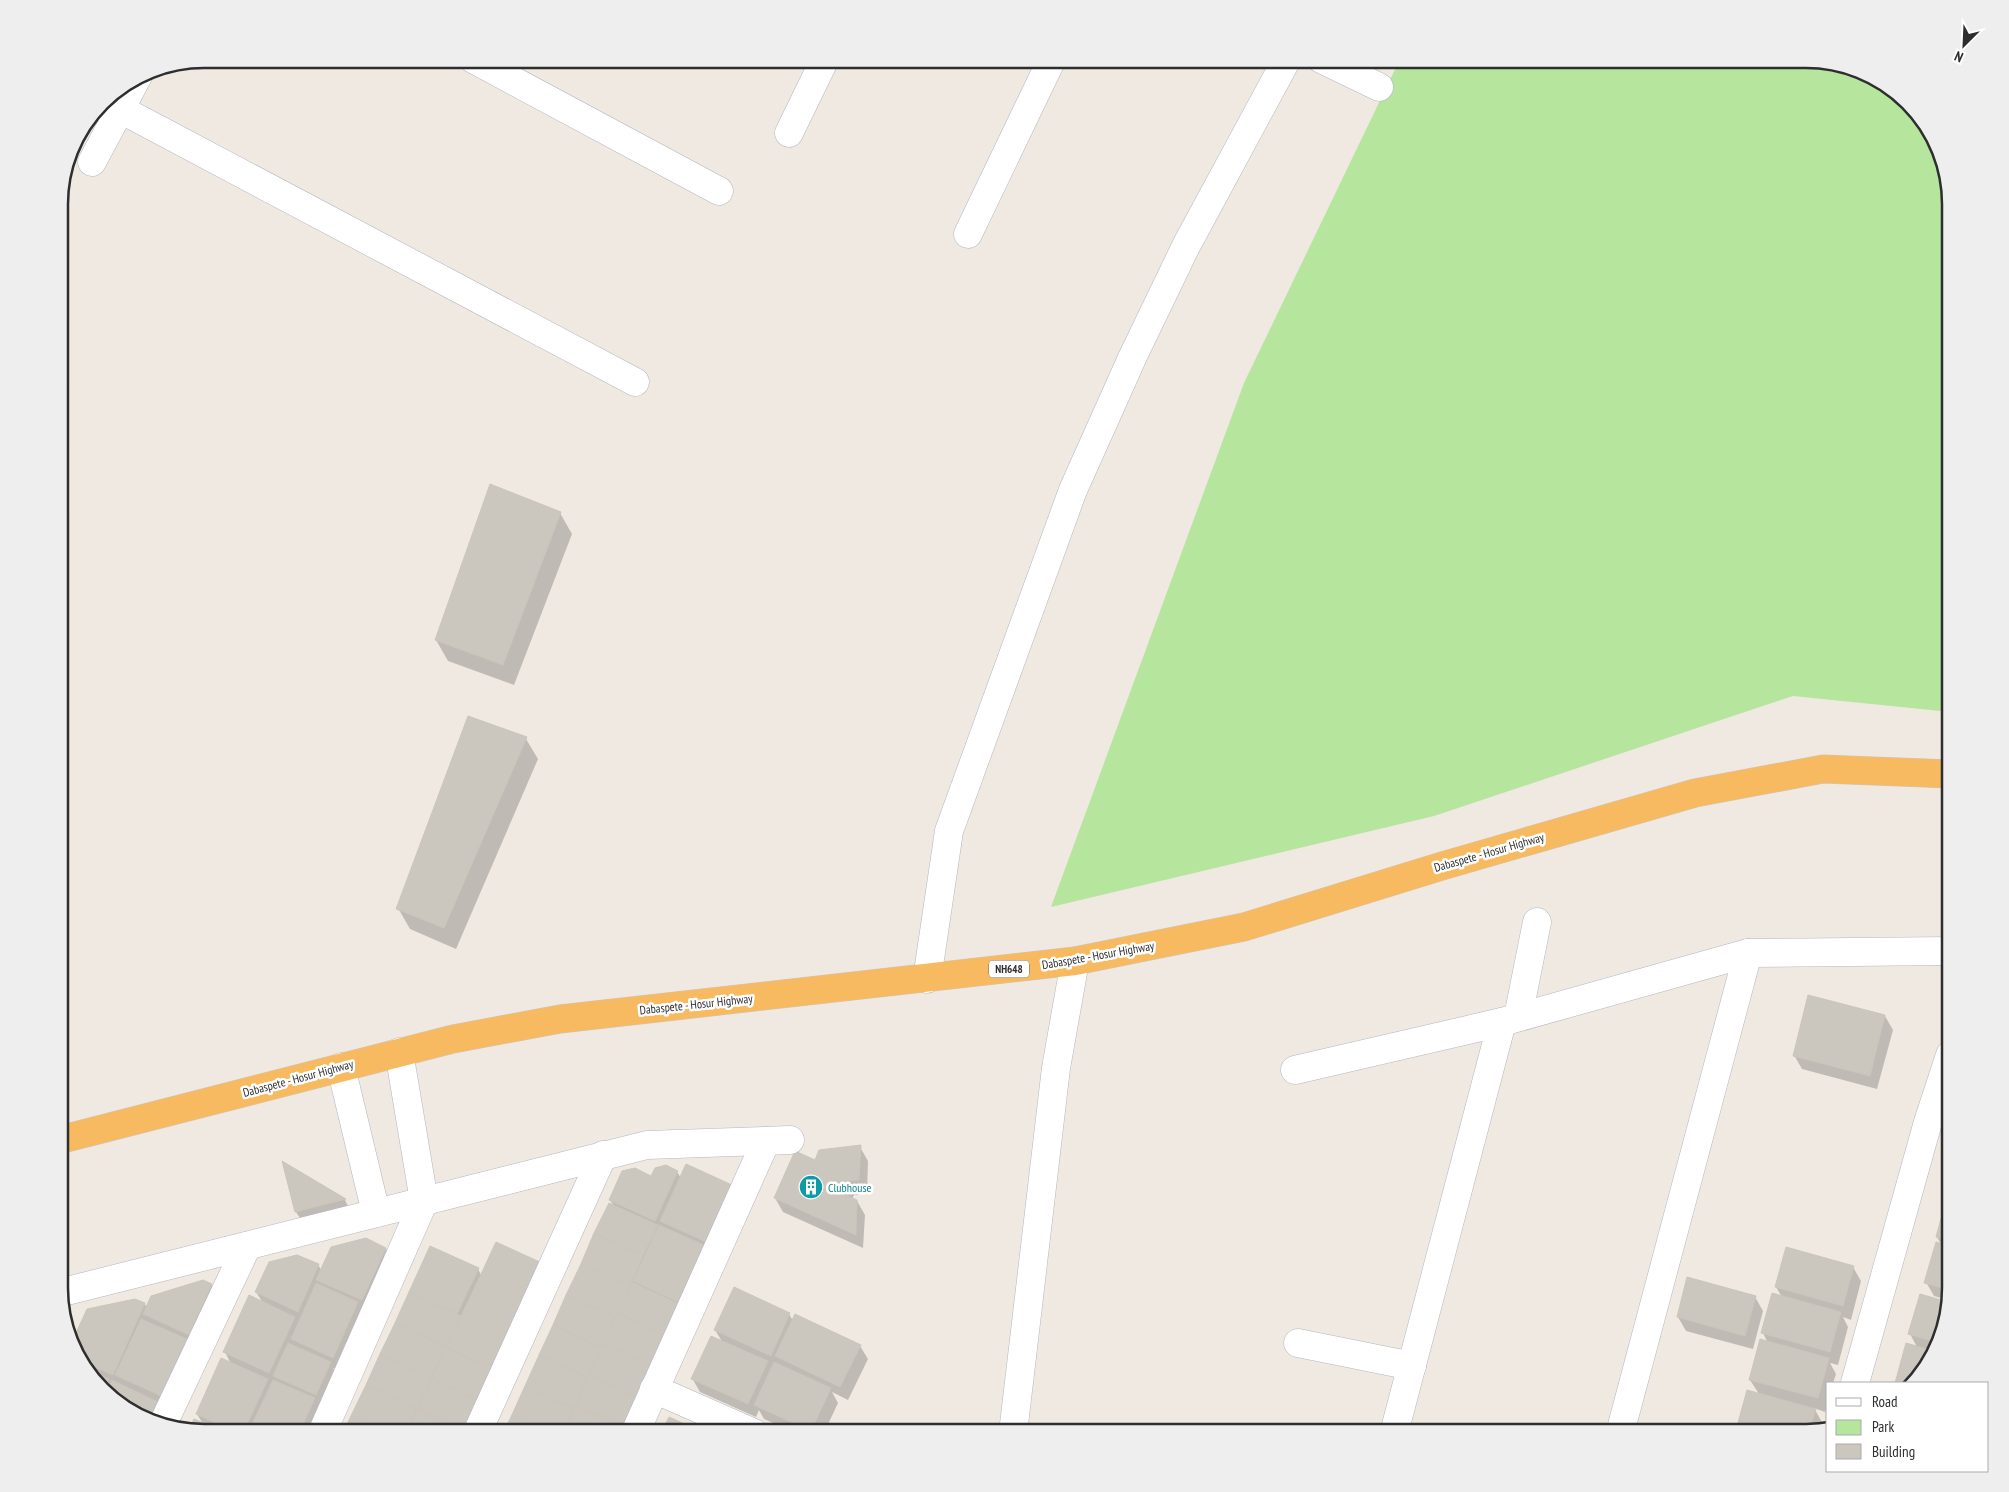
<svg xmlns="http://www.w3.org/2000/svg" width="2009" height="1492" font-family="'PT Sans Narrow',sans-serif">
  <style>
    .green { fill: #b6e59e }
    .shadow { fill: #0003 }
    .building { fill: #cbc7bf; stroke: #cbc5ba }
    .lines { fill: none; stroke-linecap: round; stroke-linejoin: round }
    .minor-casing { stroke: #b4b7c1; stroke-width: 29 }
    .trunk-casing { stroke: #c9c9c9; stroke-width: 29 }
    .minor { stroke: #fff; stroke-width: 28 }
    .trunk { stroke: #f8ba60; stroke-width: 28 }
    .labels { text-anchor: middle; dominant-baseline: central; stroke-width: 5; stroke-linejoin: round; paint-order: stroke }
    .shield { fill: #fff; stroke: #6d6d6d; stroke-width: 1 }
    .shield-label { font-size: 11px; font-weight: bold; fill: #2e2e2e }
    .street-label { font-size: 12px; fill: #2e2e2e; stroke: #fff }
    .culture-label { font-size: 12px; fill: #0d838f; stroke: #fff; text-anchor: start }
    .rim { fill: none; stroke: #2e2e2e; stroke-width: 2.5 }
  </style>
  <rect width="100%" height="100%" fill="#efe9e1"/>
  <polygon class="green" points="1400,59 1806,59 1853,67 1894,89 1935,140 1950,203 1950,712 1793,696 1434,816 1051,907 1244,383"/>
  <g class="shadow">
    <polygon points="560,513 572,534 514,685 448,661 436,640"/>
    <polygon points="526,739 538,759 456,949 410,929 398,908"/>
    <polygon points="1885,1016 1893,1030 1877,1089 1802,1069 1794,1055"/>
    <polygon points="860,1147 868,1161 867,1193 854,1195 852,1199 857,1201 865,1215 863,1248 783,1212 775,1198 816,1162"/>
    <polygon points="284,1163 345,1200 348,1206 300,1218 296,1212"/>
    <polygon points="677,1172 681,1178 731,1186 634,1433 505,1433 609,1204 614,1206 610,1200 652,1177"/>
    <polygon points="1948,1198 1950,1199 1950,1289 1948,1300 1934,1296 1926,1282 1942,1246 1937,1237"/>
    <polygon points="431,1248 478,1269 481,1275 477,1433 345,1433"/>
    <polygon points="386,1249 394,1263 341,1371 333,1368 338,1377 324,1409 318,1406 322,1413 313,1433 203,1433 189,1431 203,1424 197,1414 231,1364 225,1352 263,1303 256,1292 297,1256 318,1265 322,1271"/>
    <polygon points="1853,1267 1861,1281 1851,1320 1843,1317 1848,1327 1838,1365 1830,1363 1836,1374 1833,1383 1828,1383 1828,1403 1825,1412 1814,1408 1823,1424 1821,1430 1806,1433 1739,1433 1737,1430 1759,1394 1750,1380 1768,1343 1763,1333 1782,1297 1776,1287"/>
    <polygon points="211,1285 219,1299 156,1425 115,1403 74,1353 72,1345 135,1300 145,1304 147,1309"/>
    <polygon points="1921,1296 1948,1303 1942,1336 1920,1377 1913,1383 1897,1383 1907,1344 1917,1347 1910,1334"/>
    <polygon points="1755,1297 1763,1311 1753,1349 1686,1331 1678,1317"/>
    <polygon points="789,1314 793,1321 860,1346 868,1359 848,1400 832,1392 838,1403 824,1433 796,1433 764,1419 759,1410 756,1417 700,1392 692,1378 723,1343 715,1330"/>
  </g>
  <g class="building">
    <polygon points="490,484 561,512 503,665 435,640"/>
    <polygon points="468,716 527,737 444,928 396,909"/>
    <polygon points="1808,995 1885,1015 1870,1076 1793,1056"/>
    <polygon points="861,1145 859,1180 846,1181 841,1193 857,1200 856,1235 774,1198 795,1151 815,1160 819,1150"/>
    <polygon points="282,1161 346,1199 295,1212"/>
    <polygon points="686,1164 732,1185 706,1242 660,1221"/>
    <polygon points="666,1165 678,1171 655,1221 609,1200 622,1171 635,1168 651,1176 655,1168"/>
    <polygon points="1947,1197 1950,1198 1950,1241 1936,1237"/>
    <polygon points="609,1203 658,1225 643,1256 594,1233"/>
    <polygon points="659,1225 704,1245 678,1302 633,1281"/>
    <polygon points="594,1233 643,1256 630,1286 581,1264"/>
    <polygon points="366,1238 386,1248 362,1300 316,1280 331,1247"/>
    <polygon points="496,1242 542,1263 521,1308 475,1287"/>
    <polygon points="1936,1242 1950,1246 1950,1290 1924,1283"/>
    <polygon points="430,1246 479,1268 457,1314 409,1292"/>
    <polygon points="1786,1247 1854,1266 1843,1306 1775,1287"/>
    <polygon points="297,1255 319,1264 298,1312 255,1292 269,1262"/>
    <polygon points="581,1264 630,1286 616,1317 566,1295"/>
    <polygon points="1687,1277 1756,1296 1745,1336 1677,1317"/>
    <polygon points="203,1280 212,1284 189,1335 143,1314 151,1296"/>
    <polygon points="632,1282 679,1304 665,1335 617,1313"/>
    <polygon points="316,1283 358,1302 333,1358 291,1339"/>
    <polygon points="475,1287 521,1308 507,1338 461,1316"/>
    <polygon points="734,1287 790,1313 771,1356 714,1330"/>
    <polygon points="409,1292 461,1316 446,1347 395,1323"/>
    <polygon points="1772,1293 1841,1312 1830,1352 1761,1333"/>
    <polygon points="1920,1294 1948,1302 1942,1336 1939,1343 1908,1334"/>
    <polygon points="249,1295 295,1317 269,1373 223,1352"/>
    <polygon points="566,1295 616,1317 602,1348 553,1325"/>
    <polygon points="135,1299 145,1303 113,1375 80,1361 74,1353 71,1344 87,1309"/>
    <polygon points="617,1313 665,1335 651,1366 603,1344"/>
    <polygon points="795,1314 861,1345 840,1387 775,1356"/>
    <polygon points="461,1316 507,1338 492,1370 446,1347"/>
    <polygon points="141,1319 187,1339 161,1396 115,1375"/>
    <polygon points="395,1323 446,1347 432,1378 380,1354"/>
    <polygon points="553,1325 602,1348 588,1378 539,1355"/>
    <polygon points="711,1336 768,1361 748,1404 691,1379"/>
    <polygon points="1760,1339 1829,1358 1818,1398 1749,1380"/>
    <polygon points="288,1343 331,1362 316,1395 273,1376"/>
    <polygon points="1906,1343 1934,1351 1920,1377 1913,1383 1895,1383"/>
    <polygon points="603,1344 651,1366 636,1397 589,1375"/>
    <polygon points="446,1347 492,1370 478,1401 432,1378"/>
    <polygon points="380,1354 432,1378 417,1409 366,1385"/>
    <polygon points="539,1355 588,1378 574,1409 525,1386"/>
    <polygon points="221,1358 268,1379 243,1433 237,1433 196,1414"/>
    <polygon points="774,1362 831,1388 811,1431 754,1405"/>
    <polygon points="87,1369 109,1379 104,1389"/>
    <polygon points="589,1375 636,1397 623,1428 575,1406"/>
    <polygon points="432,1378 478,1401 464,1431 417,1409"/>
    <polygon points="112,1380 158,1402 149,1421 115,1403 106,1393"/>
    <polygon points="273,1380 315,1398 299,1433 248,1433"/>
    <polygon points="366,1385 417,1409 407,1433 388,1433 351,1416"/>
    <polygon points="525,1386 574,1409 563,1433 547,1433 511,1417"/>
    <polygon points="1747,1390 1816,1409 1809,1432 1748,1433 1736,1430"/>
    <polygon points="575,1406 623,1428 620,1433 563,1433"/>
    <polygon points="417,1409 464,1431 463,1433 407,1433"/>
    <polygon points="351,1416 388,1433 343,1433"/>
    <polygon points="511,1417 547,1433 503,1433"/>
    <polygon points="669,1417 705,1433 661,1433"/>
    <polygon points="194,1419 226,1433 203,1433 188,1431"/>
  </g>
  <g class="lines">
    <g class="minor-casing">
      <g id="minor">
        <polyline points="473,59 719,191"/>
        <polyline points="1321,59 1379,87"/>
        <polyline points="120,109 635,382"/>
        <polyline points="789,133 825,59"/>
        <polyline points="92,162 138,76"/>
        <polyline points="968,234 1052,59"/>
        <polyline points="927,979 949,831 1073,490 1133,356 1186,246 1287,59"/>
        <polyline points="1518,1017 1537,922"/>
        <polyline points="341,1067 376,1213"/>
        <polyline points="1295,1070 1502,1022 1748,953 1950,951"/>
        <polyline points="59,1293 647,1145 790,1140"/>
        <polyline points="1298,1343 1412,1366"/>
        <polyline points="1855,1383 1928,1122 1950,1055"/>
        <polyline points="654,1389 754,1433"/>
        <polyline points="162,1426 247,1246"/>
        <polyline points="322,1433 424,1201 399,1052"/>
        <polyline points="477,1433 603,1155"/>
        <polyline points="635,1433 766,1141"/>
        <polyline points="1013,1433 1056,1068 1075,961"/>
        <polyline points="1394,1433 1502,1022"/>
        <polyline points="1620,1433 1748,953"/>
      </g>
    </g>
    <g class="trunk-casing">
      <polyline id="trunk" points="59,1140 453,1039 560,1019 1075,961 1244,927 1442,866 1695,793 1823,769 1950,774"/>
    </g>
    <use href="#minor" class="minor"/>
    <use href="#trunk" class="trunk"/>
  </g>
  <defs>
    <g id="building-disc" transform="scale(1.25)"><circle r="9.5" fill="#0f9aa8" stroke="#fff"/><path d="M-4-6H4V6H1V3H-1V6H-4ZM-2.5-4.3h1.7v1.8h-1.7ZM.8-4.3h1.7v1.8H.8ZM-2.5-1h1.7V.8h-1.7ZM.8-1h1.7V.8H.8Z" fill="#fff"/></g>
  </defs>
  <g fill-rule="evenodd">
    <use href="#building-disc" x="811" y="1187"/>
  </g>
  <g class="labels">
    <rect class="shield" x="989" y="960.5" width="40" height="17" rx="4"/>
    <g class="shield-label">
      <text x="1009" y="969">NH648</text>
    </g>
    <g class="street-label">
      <text transform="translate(1489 852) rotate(-16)">Dabaspete - Hosur Highway</text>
      <text transform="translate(1098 955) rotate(-10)">Dabaspete - Hosur Highway</text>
      <text transform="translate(696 1004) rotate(-6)">Dabaspete - Hosur Highway</text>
      <text transform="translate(298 1078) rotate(-15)">Dabaspete - Hosur Highway</text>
    </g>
    <g class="culture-label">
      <text x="828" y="1187">Clubhouse</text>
    </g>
  </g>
  <path d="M0 0H2009V1492H0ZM204 68H1806A136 136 0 0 1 1942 204V1288A136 136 0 0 1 1806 1424H204A136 136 0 0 1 68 1288V204A136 136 0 0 1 204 68Z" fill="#eee" fill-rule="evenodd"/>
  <path class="rim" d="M204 68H1806A136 136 0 0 1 1942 204V1288A136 136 0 0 1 1806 1424H204A136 136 0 0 1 68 1288V204A136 136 0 0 1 204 68Z"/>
  <rect x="1826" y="1382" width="162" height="90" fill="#ffffff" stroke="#ababab"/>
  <rect x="1836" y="1398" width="25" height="8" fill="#ffffff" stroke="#ababab"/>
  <text x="1872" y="1407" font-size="15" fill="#2e2e2e">Road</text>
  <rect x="1836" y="1420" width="25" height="15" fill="#b6e59e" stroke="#ababab"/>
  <text x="1872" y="1432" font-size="15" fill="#2e2e2e">Park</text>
  <rect x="1836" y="1444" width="25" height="15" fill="#cbc7bf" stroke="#ababab"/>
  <text x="1872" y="1457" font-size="15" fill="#2e2e2e">Building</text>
  <g transform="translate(1964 45) rotate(204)" stroke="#ffffff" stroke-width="4" paint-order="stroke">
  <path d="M0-4L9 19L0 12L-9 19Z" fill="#2e2e2e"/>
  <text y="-8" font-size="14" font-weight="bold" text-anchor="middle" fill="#2e2e2e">N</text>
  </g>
</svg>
